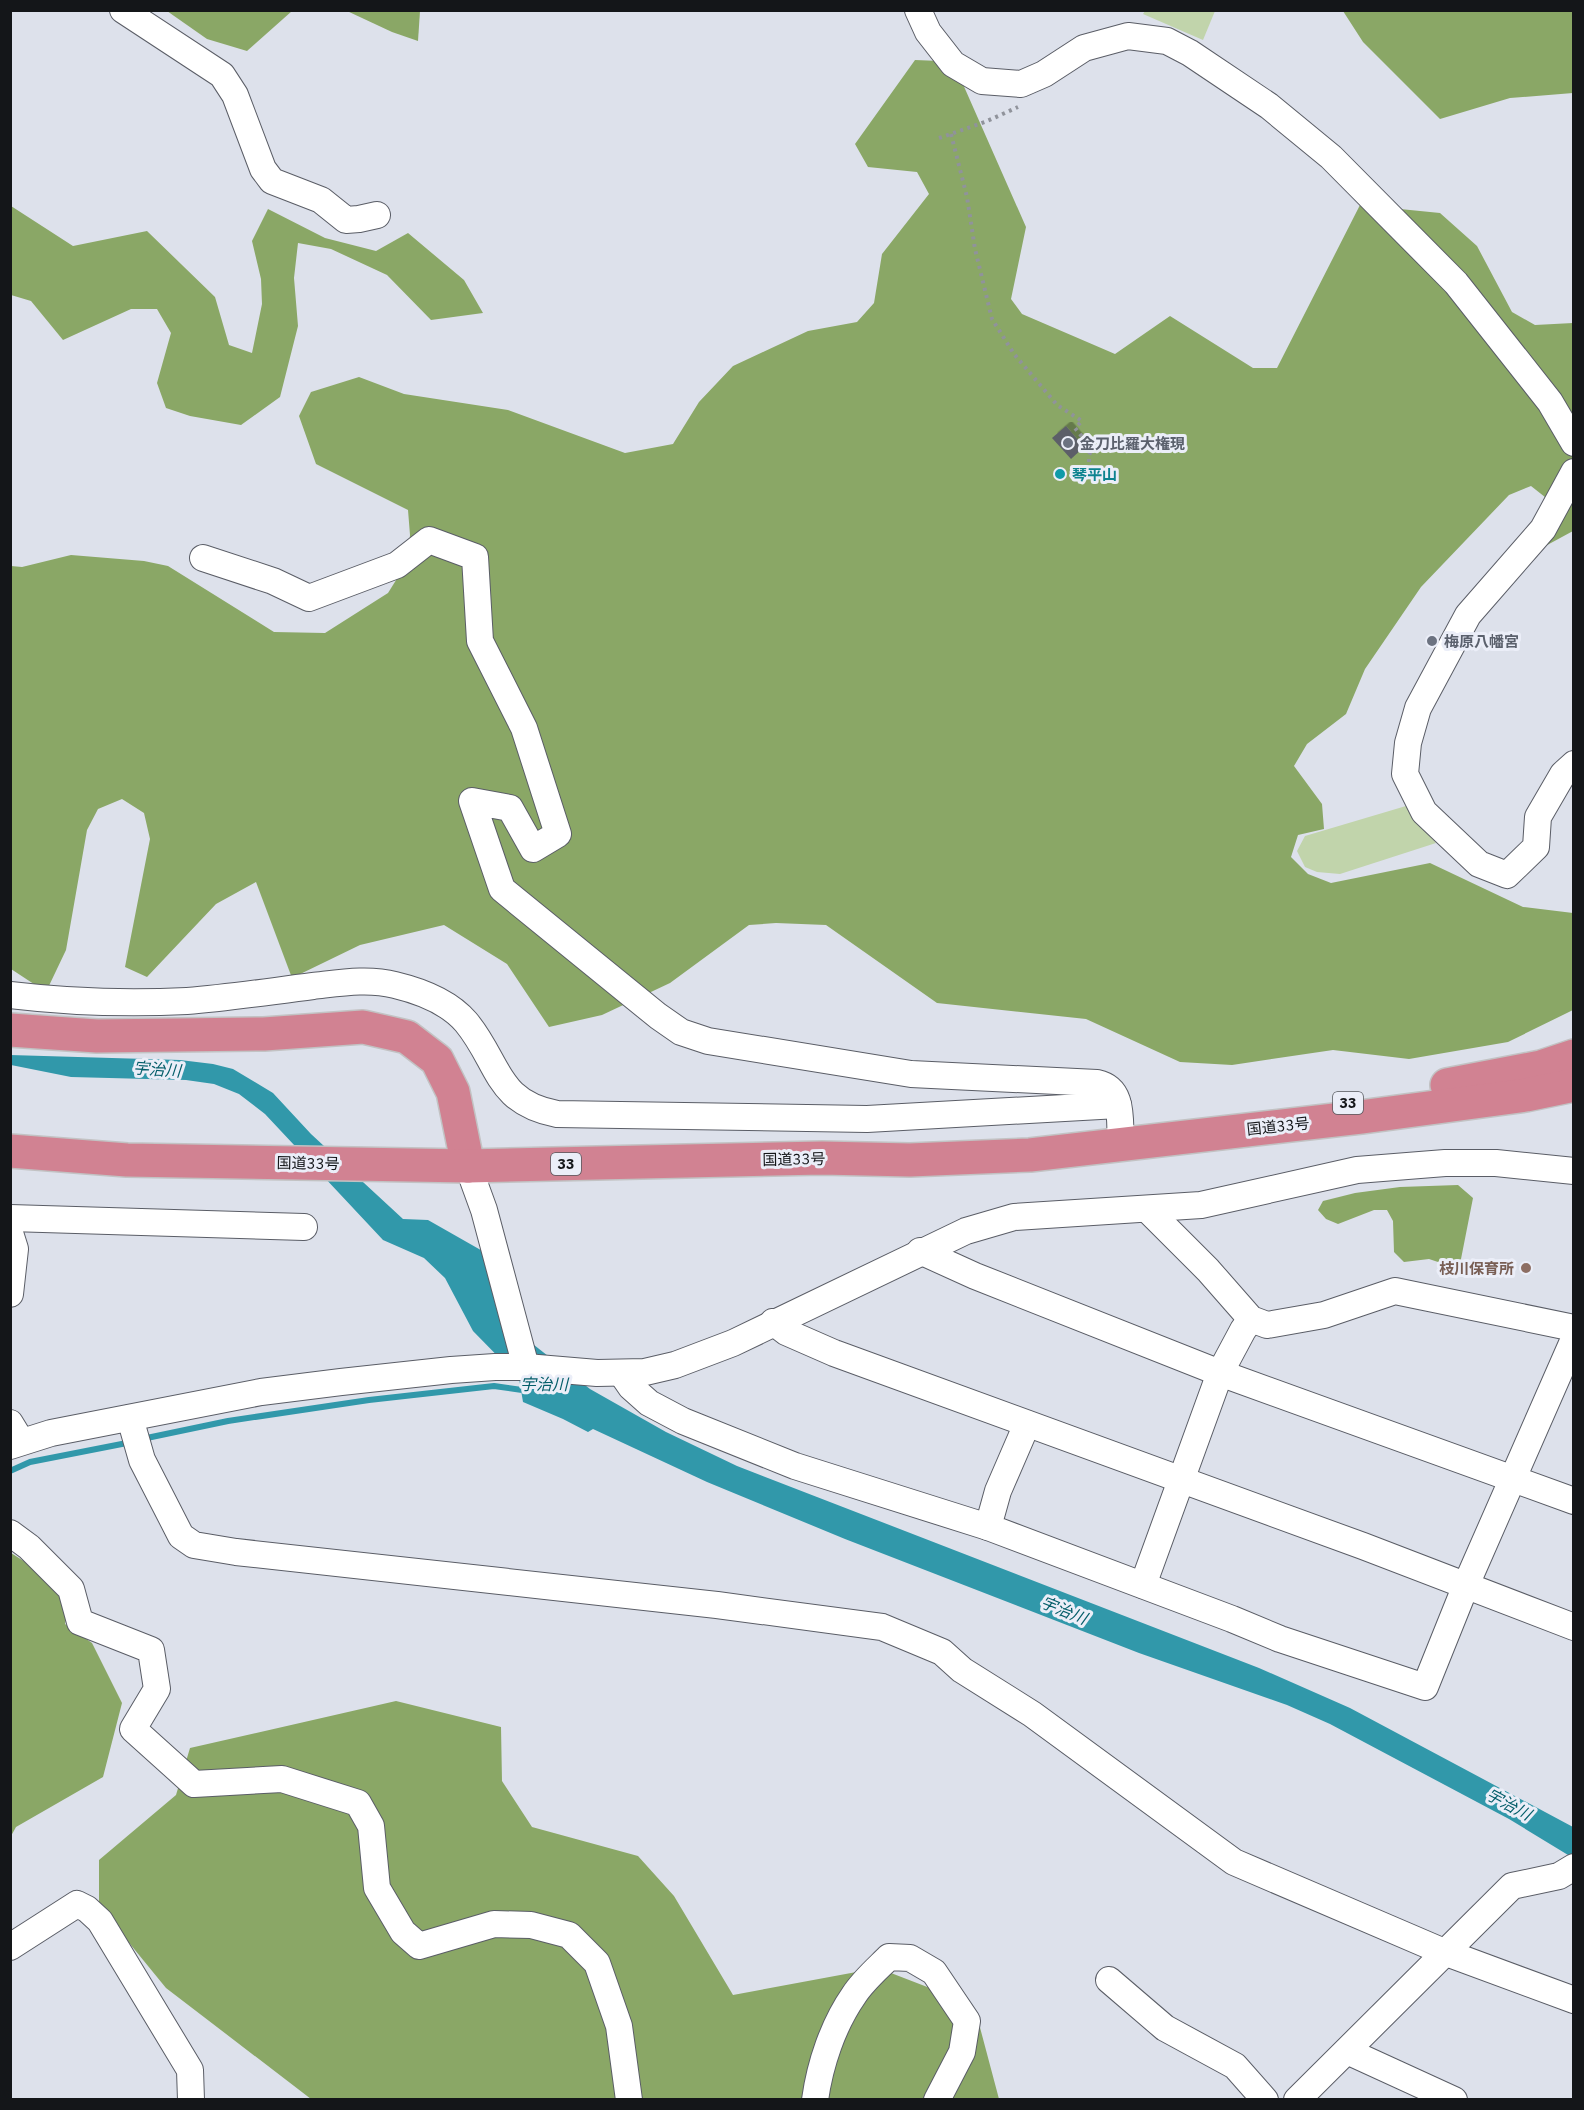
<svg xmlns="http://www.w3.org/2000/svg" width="1584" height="2110" font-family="'IBM Plex Sans','Noto Sans JP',sans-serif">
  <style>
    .green { fill: #c1d4ab }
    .forest { fill: #8aa766 }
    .water { fill: #3198aa }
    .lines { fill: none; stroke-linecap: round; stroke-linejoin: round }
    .stream { stroke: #3198aa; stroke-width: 6 }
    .building { fill: #5c5f68; filter: url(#shadow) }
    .minor-casing { stroke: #5a5d66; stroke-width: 28 }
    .highway-casing { stroke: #c2c2c3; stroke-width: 36 }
    .path { stroke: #90939b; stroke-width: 4; stroke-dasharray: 3 4.5; stroke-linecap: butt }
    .minor { stroke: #fff; stroke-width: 26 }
    .highway { stroke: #d18292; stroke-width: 33 }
    .worship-dot { fill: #6b7280; stroke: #ebeef8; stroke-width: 2 }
    .culture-dot { fill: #0f9aa8; stroke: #ebeef8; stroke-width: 2 }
    .education-dot { fill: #8d6e63; stroke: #ebeef8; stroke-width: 2 }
    .labels { text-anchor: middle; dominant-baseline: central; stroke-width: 6; stroke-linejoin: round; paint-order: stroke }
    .shield { fill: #ebeef8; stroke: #54575c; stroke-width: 1.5 }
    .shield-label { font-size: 14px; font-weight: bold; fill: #141619 }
    .worship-label { font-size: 15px; font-weight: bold; fill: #5b616d; stroke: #ebeef8; text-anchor: start }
    .culture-label { font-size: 15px; font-weight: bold; fill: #0d838f; stroke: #ebeef8; text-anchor: start }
    .street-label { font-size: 15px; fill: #141619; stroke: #ebeef8 }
    .education-label { font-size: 15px; font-weight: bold; fill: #785e54; stroke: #ebeef8; text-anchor: end }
    .water-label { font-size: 16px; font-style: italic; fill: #055e6a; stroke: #ebeef8 }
  </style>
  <defs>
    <filter id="shadow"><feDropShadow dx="5.5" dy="-5.5" stdDeviation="0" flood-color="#0004"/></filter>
  </defs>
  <rect width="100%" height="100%" fill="#dde1eb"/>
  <g class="green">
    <polygon points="1145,11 1145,10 1215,11 1203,40 1143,14"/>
    <polygon points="1406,806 1436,843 1340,874 1317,872 1305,867 1297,851 1305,836"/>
  </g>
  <g class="forest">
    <polygon points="167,11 292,11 247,51 207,39"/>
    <polygon points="347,11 420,11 418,41 392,32"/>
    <polygon points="1343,11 1573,11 1573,93 1510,98 1440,119 1363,42"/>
    <polygon points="915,60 940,61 962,82 1026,227 1011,299 1022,314 1115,354 1170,316 1253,368 1277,368 1360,205 1440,213 1477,246 1512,312 1535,325 1573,323 1573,531 1538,550 1550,501 1531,486 1509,495 1421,587 1365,669 1346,714 1307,744 1294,766 1322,804 1324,829 1298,835 1291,857 1308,874 1331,883 1430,863 1523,907 1573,913 1573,1010 1508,1042 1409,1059 1333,1050 1232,1065 1180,1062 1086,1019 937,1003 826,925 776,923 749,925 670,983 602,1015 549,1027 507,964 444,925 360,945 292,978 256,882 216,904 147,977 125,967 150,839 144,813 122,799 98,809 87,830 66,950 46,992 11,969 11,566 22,567 71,555 144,561 168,566 274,632 325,633 388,593 408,561 410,535 408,510 316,464 299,416 311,392 359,377 404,394 508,410 625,453 673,444 699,402 733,366 808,331 857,322 874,303 882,254 929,194 917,172 868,167 855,144"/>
    <polygon points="11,206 73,246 147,231 215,297 229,345 252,353 262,304 261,279 252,241 268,209 325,238 376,251 408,233 464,280 483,313 431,320 387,275 331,249 298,243 294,278 298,326 280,397 241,425 190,416 166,408 157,383 171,333 157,309 131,309 63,340 31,301 11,295"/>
    <polygon points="1458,1185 1473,1198 1461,1259 1453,1267 1429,1259 1404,1262 1394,1252 1393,1221 1387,1210 1374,1210 1338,1224 1326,1219 1318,1210 1323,1201 1355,1193 1400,1187"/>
    <polygon points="11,1553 71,1591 65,1624 92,1643 122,1703 103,1777 16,1827 11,1836"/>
    <polygon points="396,1701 501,1727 502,1781 532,1827 638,1856 674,1896 733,1995 878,1968 948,1995 978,2020 999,2099 311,2099 166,1988 99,1906 99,1860 176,1795 190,1748"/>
  </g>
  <polygon class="water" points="10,1055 180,1060 213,1064 233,1069 273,1093 311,1134 403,1219 428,1220 486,1253 501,1319 590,1389 666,1432 737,1466 1259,1668 1350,1708 1573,1827 1573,1858 1509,1819 1330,1724 1287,1705 1139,1653 845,1539 707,1482 593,1429 588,1432 563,1419 523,1402 519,1378 473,1331 445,1278 424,1258 383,1240 265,1114 239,1094 214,1084 186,1080 71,1077 11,1065"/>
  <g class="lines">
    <g class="stream">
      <polyline points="142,1439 228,1421 369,1400 494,1386 529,1391"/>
      <polyline points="10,1471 30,1462 132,1442"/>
    </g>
  </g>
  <polygon class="building" points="1066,426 1084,447 1071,459 1052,438"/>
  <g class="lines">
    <g class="minor-casing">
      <g id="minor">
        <polyline points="123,10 222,75 235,95 263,169 272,181 321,200 346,220 359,219 377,215"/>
        <polyline points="918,10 928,32 953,64 982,81 1021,84 1044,74 1084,48 1128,36 1167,41 1190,53 1269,106 1331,157 1456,283 1550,402 1574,443"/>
        <polyline points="1574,472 1543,529 1468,615 1418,708 1408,743 1405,774 1424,812 1479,864 1507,875 1536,847 1538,817 1563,774 1574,764"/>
        <path d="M203 558 273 581 309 598 397 565 429 540 475 557 480 641 524 728 558 834 533 849 510 808 472 801 502 889 658 1016 681 1032 708 1041 911 1074 1097 1083C1125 1089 1119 1121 1121 1144"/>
        <path d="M10 995C69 1002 128 1004 187 1001 229 998 272 991 313 986 340 983 368 978 395 985 420 991 448 1001 466 1022 500 1063 495 1102 557 1114L867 1119 1118 1105"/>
        <polyline points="468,1166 484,1210 526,1367"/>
        <polyline points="1147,1209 1208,1270 1251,1319 1267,1325 1324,1315 1395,1291 1574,1328"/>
        <polyline points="10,1218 304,1227"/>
        <polyline points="10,1233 15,1249 10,1294"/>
        <polyline points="920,1251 975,1276 1220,1373 1574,1501"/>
        <polyline points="773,1322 786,1332 834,1353 1363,1546 1574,1627"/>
        <polyline points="622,1374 631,1387 649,1403 683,1421 795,1466 988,1527"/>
        <polyline points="130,1418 142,1460 181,1536 194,1545 236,1552 717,1605 882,1627 942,1652 962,1670 1032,1714 1234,1862 1444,1952 1574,2000"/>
        <polyline points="10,1423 21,1441"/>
        <polyline points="1027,1424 998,1491 988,1527 1232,1619 1280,1639 1425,1687 1466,1585 1574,1339"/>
        <polyline points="10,1446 51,1433 261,1392 341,1382 451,1370 495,1367 526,1367 597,1373 645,1372 675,1365 733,1343 966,1231 1014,1217 1201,1205 1357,1170 1445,1163 1496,1163 1574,1171"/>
        <polyline points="10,1533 29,1547 71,1589 80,1622 151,1650 157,1689 133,1729 194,1784 282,1779 358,1803 371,1826 377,1888 403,1932 419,1946 494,1924 531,1925 569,1935 597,1963 619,2026 629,2100"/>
        <polyline points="1143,1585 1220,1373 1243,1330 1251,1319"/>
        <polyline points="10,1947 77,1904 87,1909 100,1921 190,2070 191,2100"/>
        <polyline points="1109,1980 1165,2028 1235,2066 1265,2100"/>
        <polyline points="1347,2051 1454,2100"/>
        <path d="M815 2100C820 2064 833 2025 854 1995 863 1981 877 1969 889 1957L910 1958 934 1972 967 2021 962 2052 937 2100"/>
        <polyline points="1297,2100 1512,1886 1559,1876 1574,1867"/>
      </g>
    </g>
    <g class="highway-casing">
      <g id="highway">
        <polyline points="10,1030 97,1036 264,1034 363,1027 407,1037 437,1060 453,1092 468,1166"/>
        <polyline points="1447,1085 1541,1067 1574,1056"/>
        <polyline points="10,1151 127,1160 468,1166 822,1158 910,1160 1030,1155 1361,1117 1526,1095 1574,1085"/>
      </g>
    </g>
    <g class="path">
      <polyline points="951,134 967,197 975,249 992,319 1014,354 1057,405 1082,421 1075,428 1092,449 1089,455 1089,464 1106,481"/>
      <polyline points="939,138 985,122 1018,107"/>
    </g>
    <use href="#minor" class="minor"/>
    <use href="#highway" class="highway"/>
  </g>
  <g class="worship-dot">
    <circle cx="1068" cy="443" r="6"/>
    <circle cx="1432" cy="641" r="6"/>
  </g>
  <circle class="culture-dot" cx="1060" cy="474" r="6"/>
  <circle class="education-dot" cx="1526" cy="1268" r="6"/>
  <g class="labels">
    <g class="shield">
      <rect x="1333" y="1092" width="30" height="22" rx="4.5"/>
      <rect x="551" y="1153" width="30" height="22" rx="4.5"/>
    </g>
    <g class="shield-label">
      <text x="1348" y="1103">33</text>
      <text x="566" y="1164">33</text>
    </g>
    <g class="worship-label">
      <text x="1080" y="443">金刀比羅大権現</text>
      <text x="1444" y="641">梅原八幡宮</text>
    </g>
    <g class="culture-label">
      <text x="1072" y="474">琴平山</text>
    </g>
    <g class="street-label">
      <text transform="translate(1278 1126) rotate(-6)">国道33号</text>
      <text transform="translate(794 1159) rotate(-1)">国道33号</text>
      <text transform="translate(308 1163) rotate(1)">国道33号</text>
    </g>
    <g class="education-label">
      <text x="1514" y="1268">枝川保育所</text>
    </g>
    <g class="water-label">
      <text transform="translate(157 1069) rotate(4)">宇治川</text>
      <text x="544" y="1384">宇治川</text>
      <text transform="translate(1064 1610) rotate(22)">宇治川</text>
      <text transform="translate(1509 1804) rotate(28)">宇治川</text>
    </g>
  </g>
  <rect width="1584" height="2110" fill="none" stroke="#141619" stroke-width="24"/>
</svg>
